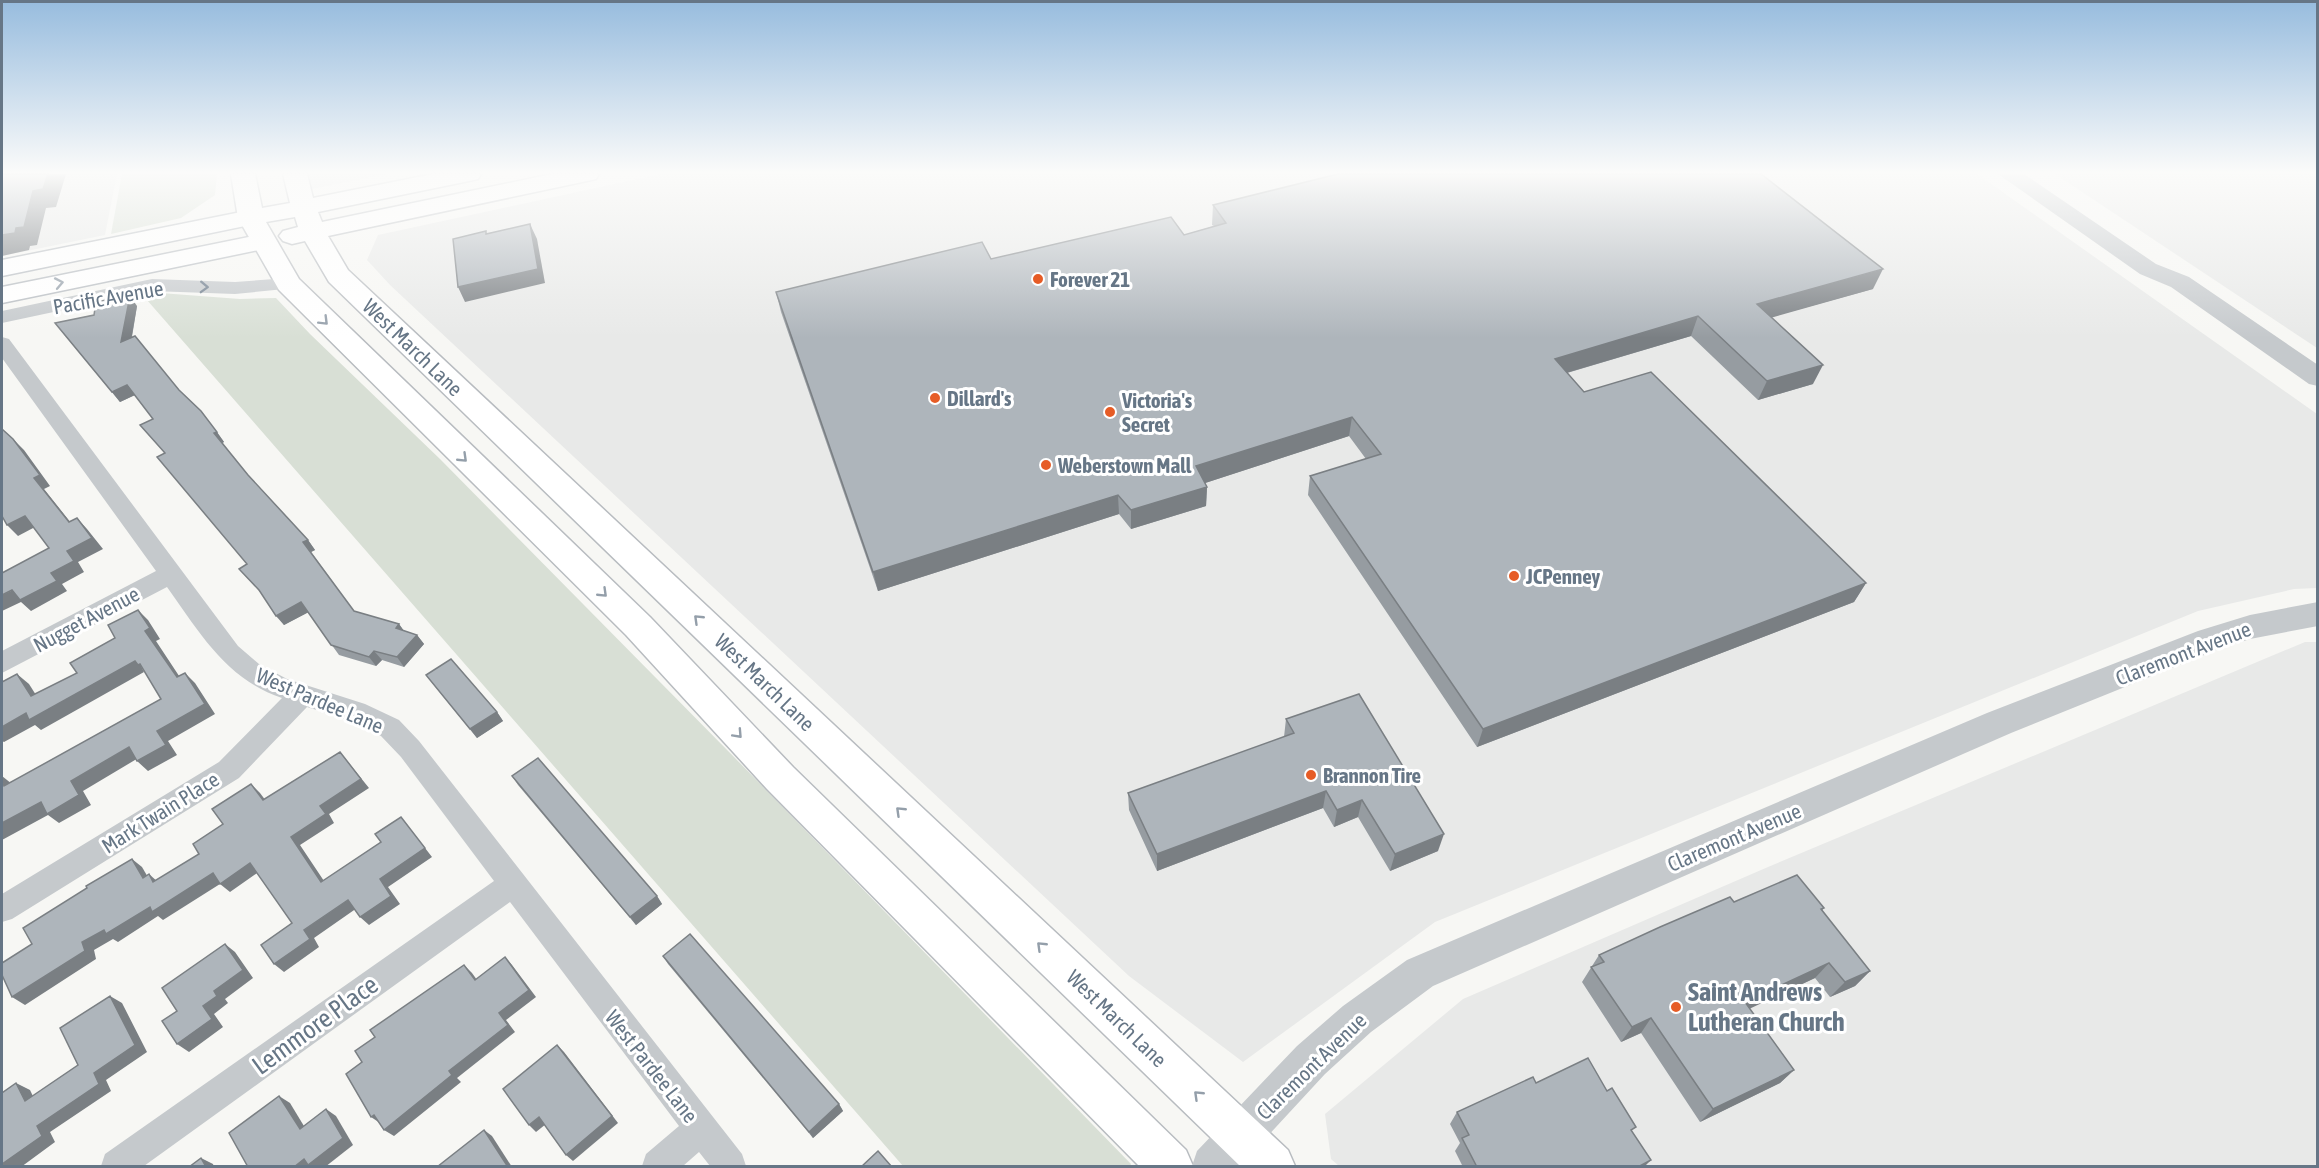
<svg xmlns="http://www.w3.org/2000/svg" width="2319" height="1168" font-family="'Asap Condensed',sans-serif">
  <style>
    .built { fill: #e8e9e8 }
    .green { fill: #d8dfd5 }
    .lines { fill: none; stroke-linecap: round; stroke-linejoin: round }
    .secondary-casing { stroke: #b7bcc1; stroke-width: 3 }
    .primary-casing { stroke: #b8bcc0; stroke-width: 3 }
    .minor { fill: #c5c9cc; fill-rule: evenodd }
    .tertiary { fill: #c5c9cc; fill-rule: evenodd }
    .secondary { fill: #fff; fill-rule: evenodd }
    .primary { fill: #fff; fill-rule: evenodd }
    .wall { fill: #969ca1 }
    .shaded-wall { fill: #7a7f83 }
    .building { fill: #aeb5bb; stroke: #7a7f83; stroke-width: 1.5 }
    .oneway { stroke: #949faa }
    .oneway2 { stroke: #6b7a8a }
    .poi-dot { fill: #e65c26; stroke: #fff; stroke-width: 2 }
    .labels { text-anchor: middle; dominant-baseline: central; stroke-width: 6; stroke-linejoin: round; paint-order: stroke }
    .poi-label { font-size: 21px; font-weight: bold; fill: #667686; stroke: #fff; text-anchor: start }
    .street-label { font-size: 21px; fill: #667686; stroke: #fff }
    .near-poi-label { font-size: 26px; font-weight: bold; fill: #667686; stroke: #fff; text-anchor: start }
    .near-street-label { font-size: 26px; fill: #667686; stroke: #fff }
  </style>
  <rect width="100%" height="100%" fill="#f7f7f4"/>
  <g class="built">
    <polygon points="2,174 117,174 105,235 2,256"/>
    <polygon points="306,174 388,174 306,190"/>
    <polygon points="660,174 1977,174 2317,414 2317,588 2294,589 2198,611 1435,922 1243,1062 1129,976 390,285 367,260 378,235"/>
    <polygon points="2055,174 2317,174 2317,348"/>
    <polygon points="2305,642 2317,642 2317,1166 1339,1166 1331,1159 1325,1114 1463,999 1768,867"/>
  </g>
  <g class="green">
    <polygon points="122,174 217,174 215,195 181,218 111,234"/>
    <polygon points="147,292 240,299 276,298 310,334 440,459 734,757 1131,1164 1130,1166 903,1166 147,300"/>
  </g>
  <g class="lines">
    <g class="secondary-casing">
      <g id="secondary">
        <polygon points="251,210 260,213 264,218 260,223 2,276 2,260"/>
        <polygon points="264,234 273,237 277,242 273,247 2,303 2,287"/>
      </g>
    </g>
    <g class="primary-casing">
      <polygon id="primary" points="231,174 255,174 262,208 290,203 283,174 307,174 313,198 433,174 481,174 478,179 469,181 318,212 322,222 552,174 599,174 596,179 587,181 328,236 348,270 1288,1150 1295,1166 1240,1166 329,282 305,241 292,244 283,241 279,236 283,231 298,227 295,217 266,222 299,279 650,617 793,767 1186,1150 1193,1166 1139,1166 767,789 626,635 279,290 238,218"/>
    </g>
    <g class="minor">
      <polygon points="288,278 295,280 298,284 295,288 235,294 152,291 2,323 2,311 152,279 235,282"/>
      <path d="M2 337 9 339 238 646 259 664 287 679 365 704 399 720 419 741 742 1154 746 1166H710L699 1152 683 1166H642L646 1154 679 1126 510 902 144 1166H101L105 1154 494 881 401 757 381 736 348 720 307 707 239 778 12 919 2 922V894L219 762 282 698C227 680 199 632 167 587L2 673V651L156 571 2 358Z"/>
    </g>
    <g class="tertiary">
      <polygon points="1998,174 2024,174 2156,264 2189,277 2318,365 2318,386 2309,384 2171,287 2140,274"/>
      <polygon points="2318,602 2318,626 2250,639 2219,649 2011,733 1433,986 1371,1032 1325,1074 1240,1166 1192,1166 1197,1151 1297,1046 1343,1006 1407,960 1987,713 2198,631 2250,615"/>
    </g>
    <use href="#secondary" class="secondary"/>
    <use href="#primary" class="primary"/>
  </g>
  <g class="wall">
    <polygon points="1213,205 1873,289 1771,317 1813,384 1758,400 1691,336 1567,373 1584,392 1866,583 1854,602 1477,747 1308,495 1310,476 1366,459 1349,436 1205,483 1207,487 1206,506 1131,529 1119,514 878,591 781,312 776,292 991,259 1184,235 1214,226 1212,225"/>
    <polygon points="137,306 132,337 179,390 201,411 224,442 222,443 248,475 308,540 315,550 311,552 354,611 399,624 404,631 417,635 424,644 404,667 382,660 376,666 339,655 308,612 284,625 262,594 239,569 247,564 165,453 140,425 153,419 135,395 120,402 55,323"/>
    <polygon points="426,675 497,712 503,721 477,738"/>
    <polygon points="1286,719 1438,851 1390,871 1358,817 1334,827 1323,808 1157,871 1129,810 1128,793 1284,737"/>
    <polygon points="512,776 657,896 662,904 636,925 518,785"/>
    <polygon points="1734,902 1824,908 1822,911 1870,971 1855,986 1830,997 1815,978 1749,1008 1794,1070 1780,1083 1700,1122 1641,1033 1621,1042 1582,982 1599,955"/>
    <polygon points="663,956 839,1104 843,1111 813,1138 668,964"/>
    <polygon points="1536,1083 1607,1091 1632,1131 1644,1167 1463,1167 1455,1151 1460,1143 1450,1124 1457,1112"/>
  </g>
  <g class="shaded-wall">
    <polygon points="48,174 66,174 56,207 46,208 37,245 30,246 29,250 2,256 2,235 16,228 33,191"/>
    <polygon points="530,224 537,239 545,283 465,302 458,287"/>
    <polygon points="1883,269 1873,289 1749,324 1757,304"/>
    <polygon points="130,296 137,306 129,352 121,342"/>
    <polygon points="1698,316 1691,336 1549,378 1555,359"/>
    <polygon points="1823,365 1813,384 1758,400 1767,381"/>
    <polygon points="127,385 135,395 120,402 112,392"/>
    <polygon points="1352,417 1349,436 1196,486 1196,466"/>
    <polygon points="217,432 224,442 222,443 214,433"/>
    <polygon points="13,439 24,450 50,486 44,489 79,533 69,522 34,478"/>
    <polygon points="1207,487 1206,506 1131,529 1131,510"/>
    <polygon points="1118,495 1119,514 878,591 873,572"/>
    <polygon points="25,516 35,527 18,536 7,525"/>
    <polygon points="77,518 87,529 103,549 78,562 84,572 62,584 67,591 31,611 21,602 2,611 2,595 51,573 67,551"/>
    <polygon points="308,540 315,550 311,552 303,542"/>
    <polygon points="1866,583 1854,602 1477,747 1483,729"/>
    <polygon points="301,602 309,612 284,625 276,616"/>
    <polygon points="138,610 148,620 160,639 156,641 187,688 177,677 145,631"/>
    <polygon points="399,624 406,634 396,628"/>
    <polygon points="417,635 424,644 404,667 397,657"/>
    <polygon points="374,651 382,660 376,666 369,657"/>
    <polygon points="135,661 140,664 144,672 41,730 35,725 4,742 2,741 2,727 26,713"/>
    <polygon points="185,673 195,683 215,714 168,741 177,755 148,771 137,761 157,731"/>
    <polygon points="17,674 29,684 43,706 31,696"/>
    <polygon points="497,712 503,721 477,738 470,729"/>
    <polygon points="129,747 140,757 83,791 91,805 59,823 48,815 2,840 2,823 71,781"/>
    <polygon points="340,752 369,788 329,814 334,823 300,845 330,890 321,882 291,837 320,806"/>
    <polygon points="2,776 12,784 4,786 2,780"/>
    <polygon points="251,784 260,793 272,809 263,800"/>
    <polygon points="1326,791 1323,808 1157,871 1157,854"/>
    <polygon points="1362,800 1358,817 1334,827 1337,810"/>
    <polygon points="401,817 432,857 388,887 400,904 369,925 360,917 380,879"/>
    <polygon points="1444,834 1438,851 1390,871 1395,854"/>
    <polygon points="132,859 142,867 153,886 143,878"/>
    <polygon points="250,863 260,871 230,892 220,884 163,920 158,916 118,942 113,939 94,950 96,959 25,1005 12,997 82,942 104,930 213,873"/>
    <polygon points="149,874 159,883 153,882"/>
    <polygon points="657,896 662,904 636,925 630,917"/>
    <polygon points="348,900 357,908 314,938 319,947 284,972 274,964 304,930"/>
    <polygon points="225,944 235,952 253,978 225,999 228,1003 214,1014 223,1027 189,1052 177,1044 214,991"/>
    <polygon points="505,957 512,965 536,997 506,1020 515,1032 457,1078 461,1082 394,1136 384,1130 449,1071 499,1013"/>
    <polygon points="1829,963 1815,978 1732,1017 1745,1002"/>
    <polygon points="464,965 472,973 482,987 475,980"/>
    <polygon points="1870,971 1855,986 1830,997 1845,982"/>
    <polygon points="110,996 122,1003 147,1052 106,1080 111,1091 50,1132 55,1142 21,1167 2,1167 2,1164 37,1126 94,1073"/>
    <polygon points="1651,1018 1641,1033 1621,1042 1632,1027"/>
    <polygon points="557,1045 564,1052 618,1123 573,1161 566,1155"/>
    <polygon points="1794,1070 1780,1083 1700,1122 1713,1109"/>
    <polygon points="16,1083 30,1090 38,1107 25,1101"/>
    <polygon points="279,1096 290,1103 310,1136 300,1129"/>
    <polygon points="839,1104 843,1111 813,1138 809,1132"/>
    <polygon points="326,1109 336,1116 353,1145 325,1167 294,1167"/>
    <polygon points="374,1115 380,1123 371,1117"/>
    <polygon points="539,1117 546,1124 536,1132 529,1125"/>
    <polygon points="484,1130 492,1136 512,1167 508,1167"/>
    <polygon points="201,1158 213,1164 214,1167 206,1167"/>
    <polygon points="1651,1160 1644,1167 1638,1167"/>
  </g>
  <g class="building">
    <polygon points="2,174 48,174 43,189 33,191 24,227 16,228 15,233 2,235"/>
    <polygon points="1338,174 1761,174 1883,269 1757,304 1823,365 1767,381 1698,316 1555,359 1584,392 1651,372 1866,583 1483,729 1310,476 1381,454 1352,417 1196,466 1207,487 1131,510 1118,495 873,572 776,292 982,242 991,259 1171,217 1184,235 1226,223 1213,205"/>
    <polygon points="530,224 538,269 458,287 453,239 486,231 486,234"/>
    <polygon points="130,296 121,342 135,336 179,390 201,411 217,432 214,433 248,475 308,540 303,542 354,611 399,624 396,628 417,635 397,657 374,651 369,657 331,645 301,602 276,616 259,590 239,569 247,564 157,457 165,453 140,425 153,419 127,385 112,392 55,323 94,315 96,302"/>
    <polygon points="2,429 13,439 40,475 34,478 69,522 77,518 92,538 67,551 74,561 51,573 57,581 20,600 12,590 2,595 2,573 49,548 25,516 7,525 2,516"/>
    <polygon points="138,610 150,628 145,631 177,677 185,673 205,704 157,731 166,745 137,761 129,747 71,781 79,795 47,814 41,802 2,823 2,780 4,786 161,699 140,664 138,665 135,661 29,720 26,713 2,727 2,682 17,674 31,696 77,673 70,663 115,638 108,625"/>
    <polygon points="451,659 497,712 470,729 426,675"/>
    <polygon points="1359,694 1444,834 1395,854 1362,800 1337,810 1326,791 1157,854 1128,793 1294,733 1286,719"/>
    <polygon points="340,752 361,779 320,806 326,814 291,837 321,882 381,842 375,834 401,817 425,848 380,879 391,896 360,917 348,900 304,930 310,939 274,964 261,945 292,923 250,863 220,884 213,873 152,912 150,907 106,934 104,930 82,942 85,951 12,997 2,975 2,963 32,944 23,928 87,888 86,886 132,859 143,878 149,874 153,882 199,854 193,844 223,824 212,809 251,784 263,800"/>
    <polygon points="538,758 657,896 630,917 512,776"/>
    <polygon points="1797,875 1824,908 1821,909 1870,971 1845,982 1829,963 1745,1002 1794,1070 1713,1109 1651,1018 1632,1027 1591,967 1604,962 1599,955 1660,927 1730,897 1734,902"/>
    <polygon points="690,934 839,1104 809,1132 663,956"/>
    <polygon points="225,944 243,970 214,991 217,996 203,1006 212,1019 177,1044 162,1021 177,1011 162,988"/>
    <polygon points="505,957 529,990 499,1013 508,1025 449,1071 452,1075 384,1130 374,1115 371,1117 346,1074 362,1062 355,1051 375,1037 370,1030 464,965 475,980"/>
    <polygon points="110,996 135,1045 94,1073 99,1084 37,1126 42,1136 2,1164 2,1093 16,1083 25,1101 78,1065 60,1028"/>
    <polygon points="557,1045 612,1116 566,1155 539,1117 529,1125 503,1089"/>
    <polygon points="1588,1058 1607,1091 1612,1088 1636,1127 1631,1130 1651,1160 1638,1167 1477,1167 1462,1138 1469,1135 1457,1112 1533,1077 1536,1083"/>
    <polygon points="279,1096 300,1129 326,1109 343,1138 308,1165 304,1159 294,1167 248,1167 229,1133"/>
    <polygon points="484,1130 508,1167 437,1167"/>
    <polygon points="878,1151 892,1167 861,1167"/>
    <polygon points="201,1158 206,1167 189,1167"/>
  </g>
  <defs><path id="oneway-chevron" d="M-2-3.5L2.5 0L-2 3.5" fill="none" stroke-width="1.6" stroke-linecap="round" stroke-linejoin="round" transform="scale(1.5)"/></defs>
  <g class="oneway">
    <use href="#oneway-chevron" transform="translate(59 283) rotate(-11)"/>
    <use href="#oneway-chevron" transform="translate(324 321) rotate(45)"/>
    <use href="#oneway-chevron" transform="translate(463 458) rotate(44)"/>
    <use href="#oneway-chevron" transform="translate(603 593) rotate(44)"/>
    <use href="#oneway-chevron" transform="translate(698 619) rotate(-136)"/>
    <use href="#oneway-chevron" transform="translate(738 734) rotate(47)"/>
    <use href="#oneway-chevron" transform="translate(900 811) rotate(-136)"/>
    <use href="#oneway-chevron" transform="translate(1041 946) rotate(-136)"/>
    <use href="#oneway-chevron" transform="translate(1198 1095) rotate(-136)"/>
  </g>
  <use class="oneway2" href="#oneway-chevron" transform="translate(204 287) rotate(2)"/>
  <linearGradient id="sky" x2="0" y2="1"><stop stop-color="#97bcde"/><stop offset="0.51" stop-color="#fbfbfa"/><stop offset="1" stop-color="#fbfbfa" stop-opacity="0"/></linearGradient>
  <rect width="2319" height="338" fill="url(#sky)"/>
  <g class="poi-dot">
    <circle cx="1038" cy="279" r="6"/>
    <circle cx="935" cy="398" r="6"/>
    <circle cx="1110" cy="412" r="6"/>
    <circle cx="1046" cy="465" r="6"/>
    <circle cx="1514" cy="576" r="6"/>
    <circle cx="1311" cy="775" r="6"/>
    <circle cx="1676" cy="1007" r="6"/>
  </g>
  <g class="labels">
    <g class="poi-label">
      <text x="1050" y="279">Forever 21</text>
      <text x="947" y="398">Dillard's</text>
      <text x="1122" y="400">Victoria's<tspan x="1122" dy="24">Secret</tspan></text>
      <text x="1058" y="465">Weberstown Mall</text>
      <text x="1526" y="576">JCPenney</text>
      <text x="1323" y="775">Brannon Tire</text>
    </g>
    <g class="street-label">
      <text transform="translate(108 297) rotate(-10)">Pacific Avenue</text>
      <text transform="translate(413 347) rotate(44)">West March Lane</text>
      <text transform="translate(86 619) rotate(-28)">Nugget Avenue</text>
      <text transform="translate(2183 653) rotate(-21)">Claremont Avenue</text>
      <text transform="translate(765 682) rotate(44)">West March Lane</text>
      <text transform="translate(320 700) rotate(23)">West Pardee Lane</text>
      <text transform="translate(160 812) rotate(-32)">Mark Twain Place</text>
      <text transform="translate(1734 837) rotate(-23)">Claremont Avenue</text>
      <text transform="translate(1117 1018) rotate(44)">West March Lane</text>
      <text transform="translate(652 1066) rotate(52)">West Pardee Lane</text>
      <text transform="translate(1311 1066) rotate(-44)">Claremont Avenue</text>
    </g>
    <g class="near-poi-label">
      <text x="1688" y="992">Saint Andrews<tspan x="1688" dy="30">Lutheran Church</tspan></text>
    </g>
    <g class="near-street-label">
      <text transform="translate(315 1025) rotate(-36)">Lemmore Place</text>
    </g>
  </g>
  <rect width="2319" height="1168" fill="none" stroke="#667686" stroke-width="6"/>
</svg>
